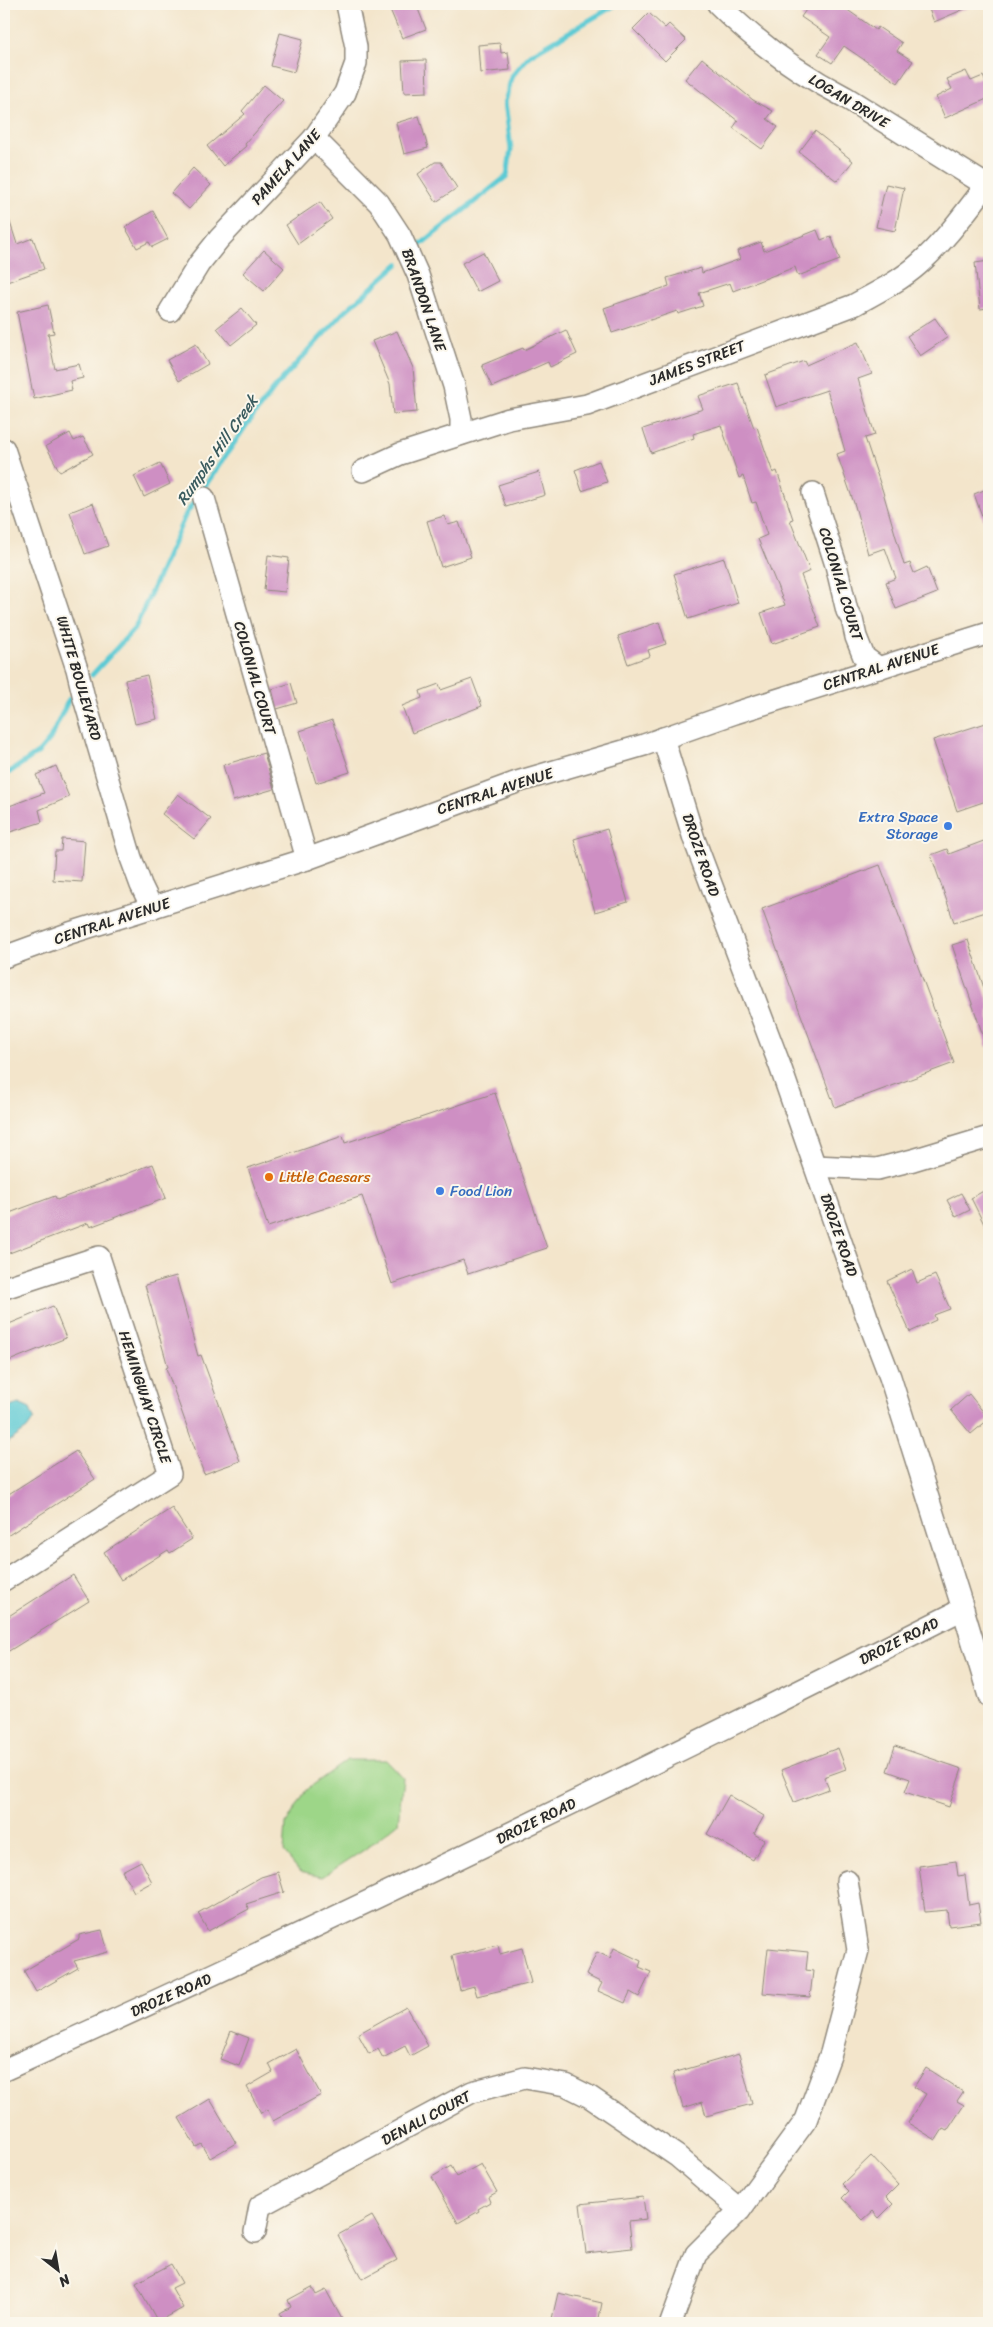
<svg xmlns="http://www.w3.org/2000/svg" width="993" height="2327" font-family="Sriracha,sans-serif">
  <style>
    .green { fill: #9dd688; stroke: #64805a }
    .water { fill: #5dcad4; stroke: #447a80 }
    .lines { fill: none; stroke-linecap: round; stroke-linejoin: round }
    .stream { stroke: #5dcad4; stroke-width: 5 }
    .building { fill: #ce8fc3 }
    .minor-casing { stroke: #8f887b; stroke-width: 24 }
    .minor { stroke: #fff; stroke-width: 21 }
    .shop-dot { fill: #3f7fe0; stroke: #fbf7ec; stroke-width: 2 }
    .food-dot { fill: #e8710a; stroke: #fbf7ec; stroke-width: 2 }
    .labels { text-anchor: middle; dominant-baseline: central; stroke-width: 4; stroke-linejoin: round; paint-order: stroke }
    .street-label { font-size: 15px; fill: #2b2b2b; stroke: #fbf7ec }
    .shop-label { font-size: 15px; fill: #366cbe; stroke: #fbf7ec; text-anchor: end }
    .food-label { font-size: 15px; fill: #c56008; stroke: #fbf7ec; text-anchor: start }
    .water-label { font-size: 16px; font-style: italic; fill: #3a5b5e; stroke: #fbf7ec }
  </style>
  <rect width="100%" height="100%" fill="#fbf7ec"/>
  <filter id="ink" filterUnits="userSpaceOnUse"><feTurbulence type="fractalNoise" baseFrequency=".02" numOctaves="2"/><feDisplacementMap in="SourceGraphic" scale="10" xChannelSelector="R" yChannelSelector="G"/><feConvolveMatrix kernelMatrix="1 2 1 2 8 2 1 2 1" color-interpolation-filters="sRGB"/></filter>
  <filter id="wash" filterUnits="userSpaceOnUse"><feTurbulence type="fractalNoise" baseFrequency=".0096" numOctaves="4" result="noise"/><feDisplacementMap in="SourceGraphic" scale="20" xChannelSelector="R" yChannelSelector="G"/><feGaussianBlur stdDeviation="1.12" result="paint"/><feColorMatrix in="noise" values="0 0 0 0 0 0 0 0 0 0 0 0 0 0 0 0 0 1.4 0 .05"/><feComposite in="paint" operator="in"/></filter>
  <g filter="url(#wash)">
    <rect width="100%" height="100%" fill="#f3e5cb"/>
    <polygon class="green" points="347,1760 386,1760 403,1778 398,1823 364,1850 322,1877 300,1872 284,1852 286,1824 306,1790"/>
    <polygon class="water" points="19,1404 30,1409 34,1419 27,1429 4,1445 4,1409"/>
    <g class="lines">
      <g class="stream">
        <polyline points="420,245 507,176 511,149 505,102 512,76 530,55 617,4"/>
        <polyline points="92,675 135,628 186,514 245,427 277,385 343,313 398,264"/>
        <polyline points="4,776 39,752 50,739 69,699"/>
      </g>
    </g>
    <g id="blocks">
      <g class="building">
        <polygon points="396,4 416,4 426,29 402,38 389,7"/>
        <polygon points="810,4 839,4 876,30 878,27 902,43 897,51 913,61 898,83 844,46 832,63 818,54 830,37 801,17"/>
        <polygon points="927,4 976,4 934,22"/>
        <polygon points="649,13 665,28 669,24 686,40 665,61 633,29"/>
        <polygon points="280,33 303,39 294,72 271,66"/>
        <polygon points="500,43 501,53 508,52 510,70 480,73 478,45"/>
        <polygon points="702,58 753,100 773,111 767,119 778,127 762,149 733,128 738,121 685,79"/>
        <polygon points="426,60 427,92 404,93 402,61"/>
        <polygon points="966,71 971,81 983,76 989,90 989,98 945,118 936,97 952,89 947,79"/>
        <polygon points="264,85 283,101 245,144 246,146 223,166 207,146 245,114 242,111"/>
        <polygon points="419,116 428,148 404,154 396,123"/>
        <polygon points="815,131 853,161 837,181 799,152"/>
        <polygon points="435,162 441,162 457,188 436,202 418,174"/>
        <polygon points="193,168 211,185 189,209 171,193"/>
        <polygon points="886,184 904,188 895,231 876,227"/>
        <polygon points="320,202 332,219 298,244 286,225"/>
        <polygon points="6,210 17,244 33,238 44,269 4,283 4,211"/>
        <polygon points="153,211 168,239 152,247 149,242 137,248 125,227"/>
        <polygon points="817,230 821,240 831,236 840,260 798,276 795,267 733,291 730,283 699,293 703,306 678,314 677,311 612,333 604,308 669,286 667,278 701,268 702,273 740,259 737,251 761,242 764,251"/>
        <polygon points="264,250 284,268 264,291 243,273"/>
        <polygon points="483,252 498,281 477,292 462,263"/>
        <polygon points="989,261 989,308 980,309 975,263"/>
        <polygon points="48,305 54,333 48,334 55,369 79,364 83,378 70,381 72,390 34,399 17,312"/>
        <polygon points="242,308 256,325 231,345 217,328"/>
        <polygon points="935,318 948,337 920,356 907,336"/>
        <polygon points="566,330 577,354 550,367 548,362 492,387 482,365 523,348 524,350"/>
        <polygon points="397,331 413,368 417,412 393,414 390,384 372,341"/>
        <polygon points="858,342 872,374 858,379 875,435 865,438 883,492 904,565 910,563 914,573 927,567 937,593 896,609 886,582 896,578 885,548 868,554 855,506 837,454 845,451 827,390 776,407 765,375 804,361 806,365"/>
        <polygon points="196,344 208,364 179,381 167,360"/>
        <polygon points="738,383 754,428 757,427 773,473 777,471 793,519 790,520 810,571 801,575 820,627 772,644 761,613 785,605 758,539 767,535 756,502 752,503 743,476 739,478 721,425 693,434 694,438 651,453 643,429 703,409 698,396"/>
        <polygon points="70,433 74,441 83,437 93,454 60,472 46,446"/>
        <polygon points="599,461 607,482 582,491 575,470"/>
        <polygon points="160,463 170,484 144,497 134,476"/>
        <polygon points="539,472 545,495 506,507 498,485"/>
        <polygon points="989,488 989,531 988,532 974,494"/>
        <polygon points="93,503 108,546 85,554 70,512"/>
        <polygon points="444,516 448,525 459,522 471,557 441,567 427,521"/>
        <polygon points="268,555 289,558 285,592 264,590"/>
        <polygon points="724,558 738,603 688,619 674,574"/>
        <polygon points="659,622 666,644 648,650 650,656 628,664 618,636"/>
        <polygon points="147,675 157,719 135,724 125,680"/>
        <polygon points="472,679 482,706 412,733 402,706 422,698 420,691 439,684 441,690"/>
        <polygon points="291,683 297,703 277,709 272,689"/>
        <polygon points="332,720 350,772 316,783 300,731"/>
        <polygon points="989,722 989,800 957,811 933,740"/>
        <polygon points="264,753 274,789 233,801 223,765"/>
        <polygon points="56,766 69,797 39,810 42,822 4,834 4,808 44,793 36,775"/>
        <polygon points="178,794 211,819 194,839 162,814"/>
        <polygon points="607,829 628,902 595,912 574,839"/>
        <polygon points="62,839 85,841 82,882 53,880 55,851 61,851"/>
        <polygon points="989,839 989,911 954,922 931,855 947,849 949,854"/>
        <polygon points="880,865 954,1063 835,1107 762,909"/>
        <polygon points="968,940 989,1003 989,1046 987,1047 952,945"/>
        <polygon points="495,1093 547,1248 468,1274 463,1260 392,1284 362,1196 268,1227 248,1168 343,1136 345,1143"/>
        <polygon points="153,1164 166,1198 90,1227 88,1223 4,1255 4,1215 55,1196 57,1200"/>
        <polygon points="989,1188 989,1234 971,1198"/>
        <polygon points="961,1193 970,1210 956,1217 947,1200"/>
        <polygon points="912,1269 917,1283 935,1275 950,1309 934,1315 936,1320 910,1332 887,1281"/>
        <polygon points="176,1276 198,1356 201,1355 240,1461 204,1474 166,1368 168,1367 145,1285"/>
        <polygon points="53,1306 66,1338 4,1363 4,1326"/>
        <polygon points="969,1394 989,1419 971,1434 951,1410"/>
        <polygon points="76,1451 95,1479 4,1538 4,1497"/>
        <polygon points="172,1508 192,1539 170,1553 168,1550 121,1580 104,1552"/>
        <polygon points="73,1575 89,1601 4,1654 4,1619"/>
        <polygon points="895,1746 962,1769 949,1807 905,1792 910,1779 887,1771"/>
        <polygon points="838,1748 846,1769 824,1777 829,1789 794,1802 781,1770"/>
        <polygon points="729,1795 764,1816 754,1834 764,1840 753,1860 707,1834"/>
        <polygon points="141,1861 152,1882 134,1892 122,1871"/>
        <polygon points="956,1861 958,1876 965,1875 969,1905 978,1903 981,1922 949,1926 947,1910 925,1912 919,1866"/>
        <polygon points="278,1872 284,1892 246,1904 249,1909 208,1931 198,1913 261,1877"/>
        <polygon points="102,1930 108,1952 74,1961 78,1968 36,1992 24,1971 79,1939 79,1935"/>
        <polygon points="498,1945 500,1954 522,1948 531,1983 477,1996 474,1986 460,1990 452,1956"/>
        <polygon points="614,1948 641,1961 639,1967 651,1972 639,1997 630,1992 625,2003 598,1991 602,1983 586,1975 597,1952 610,1958"/>
        <polygon points="768,1948 808,1952 806,1970 813,1971 810,1997 763,1993"/>
        <polygon points="406,2007 428,2046 410,2056 405,2046 383,2058 378,2049 369,2054 358,2034"/>
        <polygon points="231,2031 249,2038 239,2066 220,2059"/>
        <polygon points="296,2049 321,2095 273,2121 267,2109 261,2113 247,2087 273,2072 269,2064"/>
        <polygon points="739,2054 752,2104 706,2116 702,2102 683,2108 673,2073"/>
        <polygon points="926,2068 963,2092 957,2101 964,2105 947,2131 943,2129 936,2140 908,2123 926,2094 914,2087"/>
        <polygon points="210,2099 236,2143 210,2158 202,2144 196,2147 179,2118"/>
        <polygon points="871,2156 898,2185 886,2197 893,2204 879,2218 873,2211 863,2220 842,2198 849,2191 842,2184"/>
        <polygon points="481,2164 497,2192 488,2197 490,2202 478,2209 479,2211 458,2223 432,2177 451,2166 457,2177"/>
        <polygon points="643,2197 646,2219 629,2221 632,2248 586,2253 580,2204"/>
        <polygon points="372,2216 397,2260 362,2279 338,2235"/>
        <polygon points="171,2264 182,2283 172,2288 183,2308 158,2322 136,2283"/>
        <polygon points="312,2287 316,2295 326,2290 344,2323 286,2323 280,2313 291,2307 288,2300"/>
        <polygon points="558,2293 602,2303 598,2323 551,2323"/>
      </g>
    </g>
  </g>
  <g filter="url(#ink)">
    <use href="#blocks" fill-opacity="0" stroke="#8f887b" stroke-width="1"/>
    <g class="lines">
      <g class="minor-casing">
        <g id="minor">
          <path d="M718 4C755 41 798 73 845 97L989 187"/>
          <polyline points="314,138 379,203 400,235 418,275 454,386 461,419 461,434"/>
          <polyline points="170,311 199,264 219,239 314,138 345,93 356,63 356,47 347,4"/>
          <polyline points="4,449 77,669 84,698 131,858 141,885 152,908"/>
          <path d="M363 471 400 454 509 419 587 405 854 305C876 293 900 281 919 264 946 240 967 210 989 182"/>
          <polyline points="813,493 836,565 847,611 852,619 856,637 864,657 879,668"/>
          <polyline points="204,498 307,859"/>
          <polyline points="4,957 70,933 307,859 517,782 644,745 735,713 989,633"/>
          <polyline points="815,1166 877,1169 913,1160 989,1137"/>
          <polyline points="4,1288 99,1257 170,1474 4,1580"/>
          <polyline points="963,1609 989,1696"/>
          <path d="M4 2070C327 1925 646 1769 963 1609L890 1377 867 1317 779 1063 694 839 663 738"/>
          <polyline points="255,2232 260,2206 472,2092 525,2078 566,2085 590,2097 677,2156 740,2210"/>
          <polyline points="671,2323 696,2254 740,2210 806,2120 831,2053 858,1950 847,1881"/>
        </g>
      </g>
      <use href="#minor" class="minor"/>
    </g>
  </g>
  <g class="shop-dot">
    <circle cx="948" cy="826" r="5"/>
    <circle cx="440" cy="1191" r="5"/>
  </g>
  <circle class="food-dot" cx="269" cy="1177" r="5"/>
  <g class="labels">
    <g class="street-label">
      <text transform="translate(849 101) rotate(31)">LOGAN DRIVE</text>
      <text transform="translate(286 167) rotate(-48)">PAMELA LANE</text>
      <text transform="translate(424 300) rotate(71)">BRANDON LANE</text>
      <text transform="translate(697 363) rotate(-21)">JAMES STREET</text>
      <text transform="translate(841 584) rotate(73)">COLONIAL COURT</text>
      <text transform="translate(881 667) rotate(-18)">CENTRAL AVENUE</text>
      <text transform="translate(79 678) rotate(74)">WHITE BOULEVARD</text>
      <text transform="translate(255 678) rotate(74)">COLONIAL COURT</text>
      <text transform="translate(495 791) rotate(-18)">CENTRAL AVENUE</text>
      <text transform="translate(701 855) rotate(71)">DROZE ROAD</text>
      <text transform="translate(112 921) rotate(-18)">CENTRAL AVENUE</text>
      <text transform="translate(839 1235) rotate(71)">DROZE ROAD</text>
      <text transform="translate(145 1397) rotate(72)">HEMINGWAY CIRCLE</text>
      <text transform="translate(899 1641) rotate(-27)">DROZE ROAD</text>
      <text transform="translate(536 1821) rotate(-26)">DROZE ROAD</text>
      <text transform="translate(171 1995) rotate(-24)">DROZE ROAD</text>
      <text transform="translate(426 2118) rotate(-28)">DENALI COURT</text>
    </g>
    <g class="shop-label">
      <text x="938" y="817">Extra Space<tspan x="938" dy="17">Storage</tspan></text>
      <text x="450" y="1191" text-anchor="start">Food Lion</text>
    </g>
    <g class="food-label">
      <text x="279" y="1177">Little Caesars</text>
    </g>
    <g class="water-label">
      <text transform="translate(217 450) rotate(-55)">Rumphs Hill Creek</text>
    </g>
  </g>
  <rect width="993" height="2327" fill="none" stroke="#fbf7ec" stroke-width="20"/>
  <g transform="translate(58 2270) rotate(149)" stroke="#fbf7ec" stroke-width="4" paint-order="stroke">
  <path d="M0-4L9 19L0 12L-9 19Z" fill="#2b2b2b"/>
  <text y="-8" font-size="14" font-weight="bold" text-anchor="middle" fill="#2b2b2b">N</text>
  </g>
</svg>
